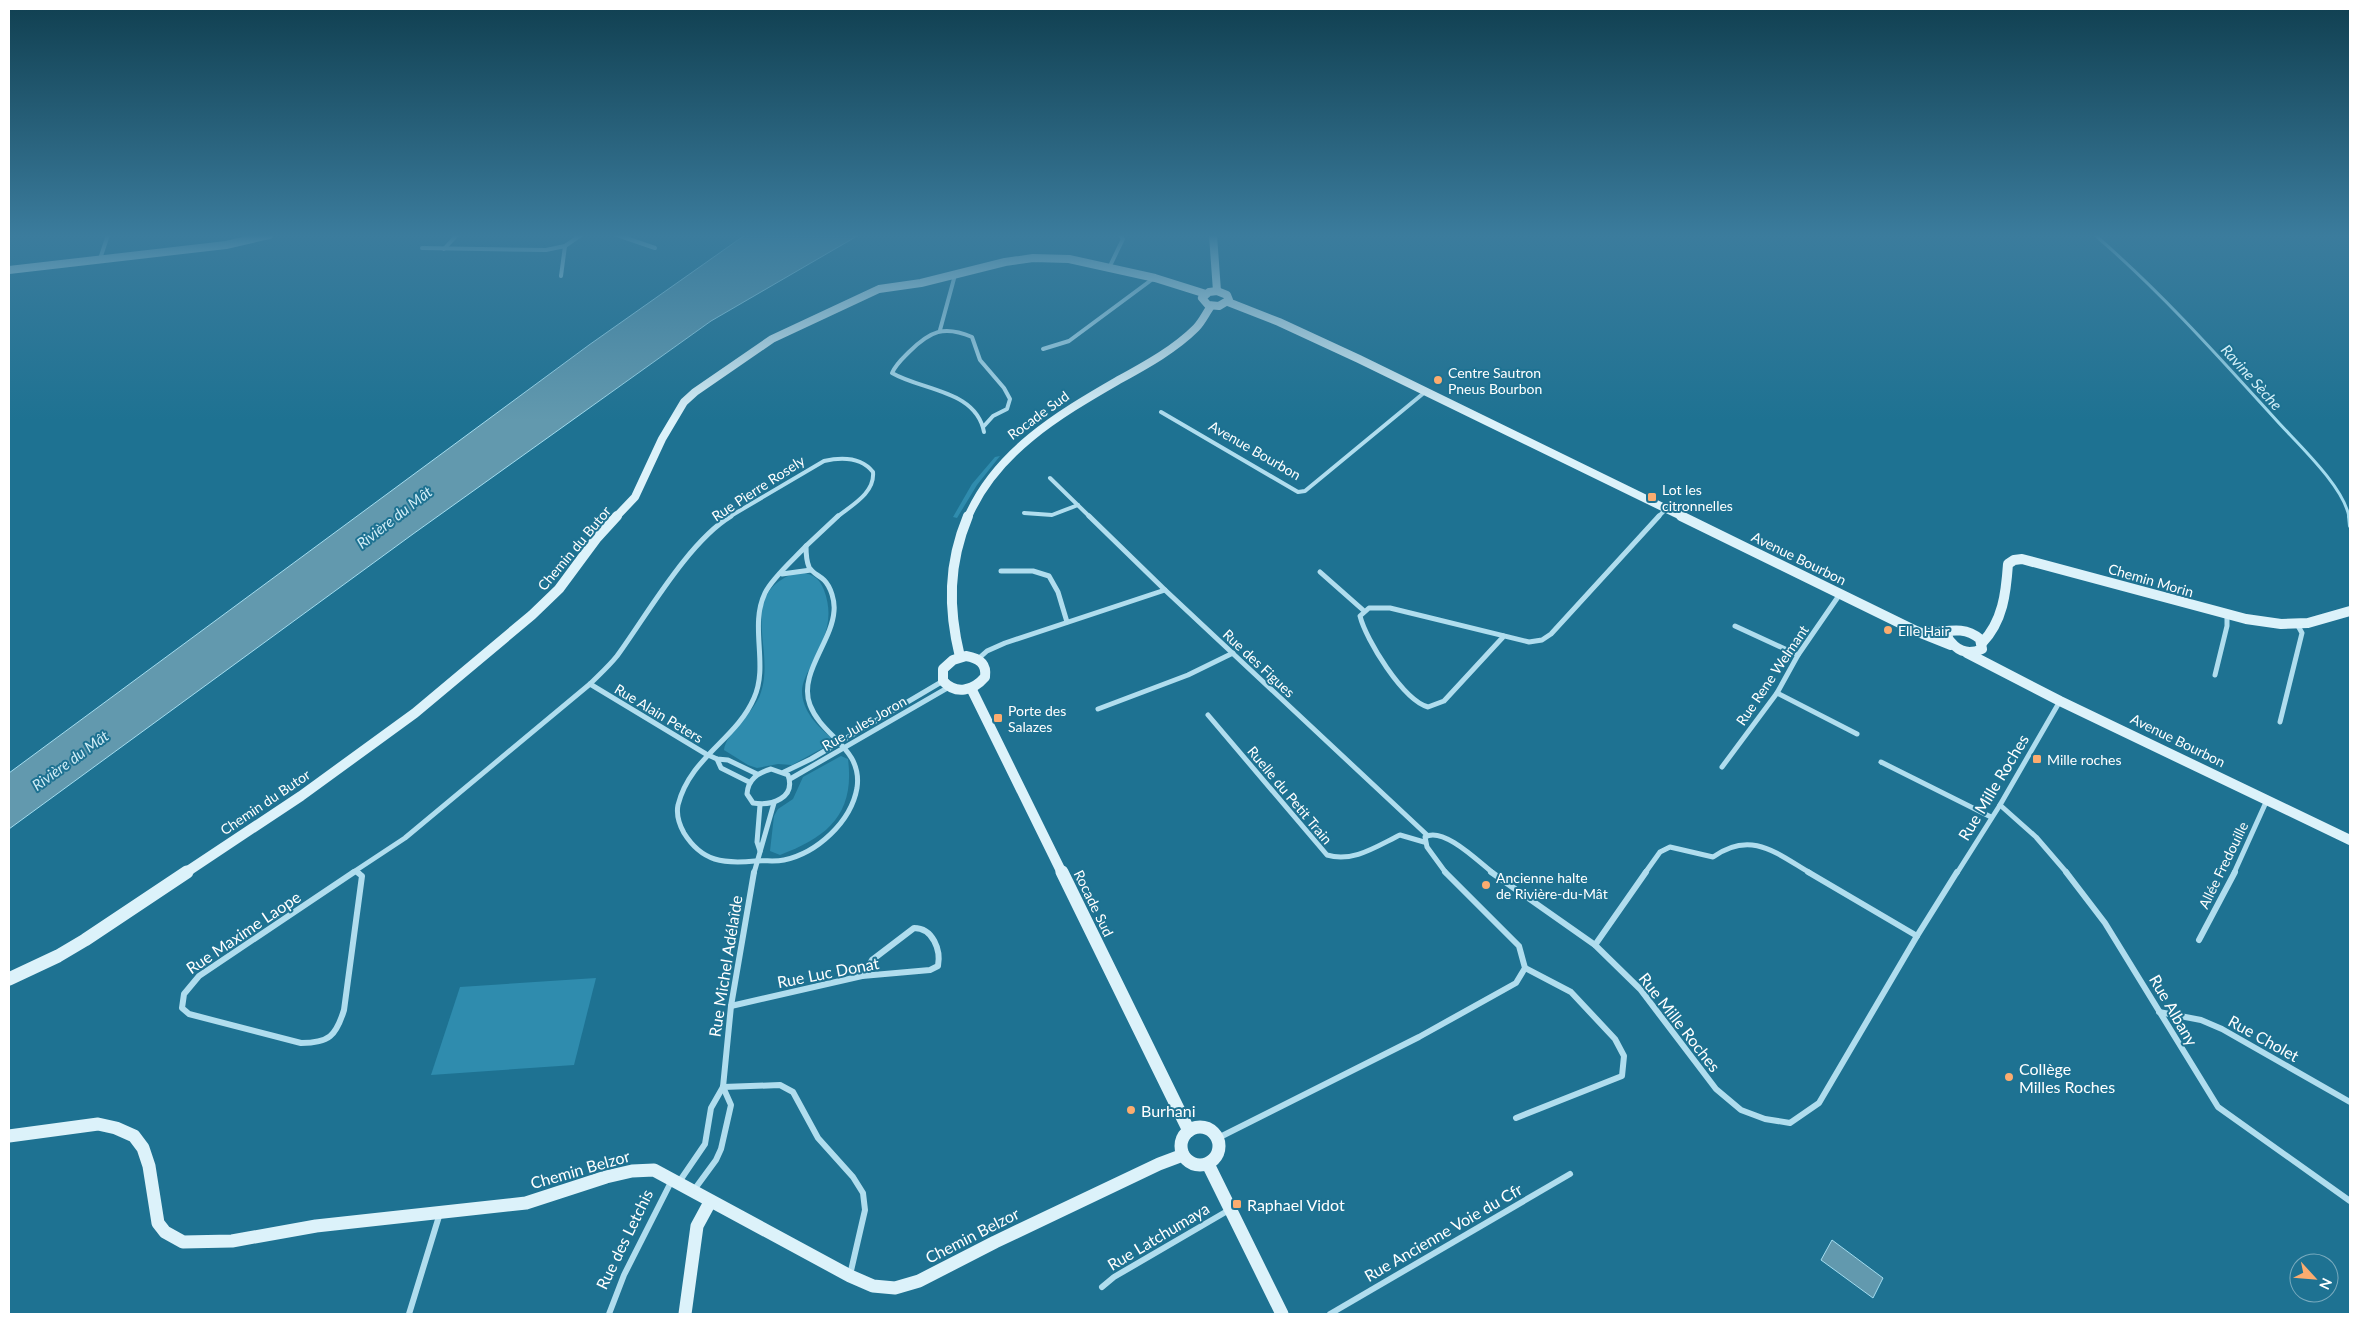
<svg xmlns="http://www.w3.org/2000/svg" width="2359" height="1323" font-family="Lato,sans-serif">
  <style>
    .green { fill: #2f8cae }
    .water { fill: #6299ae; stroke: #a3dcef }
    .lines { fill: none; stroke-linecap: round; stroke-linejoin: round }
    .stream-far1 { stroke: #a3dcef; stroke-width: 3 }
    .stream { stroke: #a3dcef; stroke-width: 4 }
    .street-far2 { stroke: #b0ddee; stroke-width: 4 }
    .street-far1 { stroke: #b0ddee; stroke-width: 5 }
    .street { stroke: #b0ddee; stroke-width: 6 }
    .secondary-far2 { stroke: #dcf2fa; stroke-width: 8 }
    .secondary-far1 { stroke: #dcf2fa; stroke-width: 10 }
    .secondary { stroke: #dcf2fa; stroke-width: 13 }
    .poi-dot { fill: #fcac6f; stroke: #1e7292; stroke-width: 2 }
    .labels { text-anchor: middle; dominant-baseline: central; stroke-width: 4; stroke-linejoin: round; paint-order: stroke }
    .poi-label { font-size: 14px; fill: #fff; stroke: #1e7292; text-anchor: start }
    .street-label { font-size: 14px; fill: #fff; stroke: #1e7292 }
    .water-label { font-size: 15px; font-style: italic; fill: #d3eff8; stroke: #1e7292 }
    .near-street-label { font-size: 16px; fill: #fff; stroke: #1e7292 }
    .near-poi-label { font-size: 16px; fill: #fff; stroke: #1e7292; text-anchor: start }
  </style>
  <rect width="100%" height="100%" fill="#1e7292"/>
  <g class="green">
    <polygon points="1000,456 977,485 957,518 953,517 972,484 995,457"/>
    <path d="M798 572C811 573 819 577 824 590 835 620 824 638 811 666 807 673 802 683 802 691 802 711 818 727 832 738V743L792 765 778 764 757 768 748 765 724 750C726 732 755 713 761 692 776 648 735 593 798 572Z"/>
    <path d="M841 756 848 759C855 814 828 837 780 855L770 851 774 816 778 809 793 799 803 777Z"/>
    <polygon points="596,978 574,1065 431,1075 460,987"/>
  </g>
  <g class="water">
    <polygon points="745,235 859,235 711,321 413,534 9,829 9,773 589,345"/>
    <polygon points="1832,1240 1883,1278 1873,1298 1821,1260"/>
  </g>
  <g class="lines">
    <path class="stream-far1" d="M2095 235C2161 292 2219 357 2278 422 2299 445 2344 487 2349 517"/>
    <polyline class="stream" points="2349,516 2350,526"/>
    <g class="street-far2">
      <polyline points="617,235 655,248"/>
      <polyline points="422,248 546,250 565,246 581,235"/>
      <polyline points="444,249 457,235"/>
      <polyline points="100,259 108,235"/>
      <polyline points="1109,268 1123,239 1120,235"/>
      <polyline points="561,276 565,246"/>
      <polyline points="940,330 955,275"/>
      <polyline points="1043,349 1069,341 1154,278"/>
      <polyline points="1161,412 1298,492 1305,491 1425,392"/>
      <path d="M984 426 993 416 1007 409 1010 399 1004 388 980 360 972 337C944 325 930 331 909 352 902 359 896 364 892 373 923 391 976 390 984 432"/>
      <polyline points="1050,478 1090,517"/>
      <polyline points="1024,513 1052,515 1078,505"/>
      <path d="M729 517 824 461C842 457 861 457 873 472 875 493 852 505 837 517"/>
      <polyline points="1658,517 1666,509"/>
    </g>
    <g class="street-far1">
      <polyline points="1089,516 1165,590 1427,835"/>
      <path d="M806 546C806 553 806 560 809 567 812 573 819 575 824 580 831 587 835 601 834 611 832 642 798 674 810 705 822 737 863 748 857 788 851 822 817 853 784 860 774 862 765 860 755 861 724 864 702 862 684 833 679 824 676 815 678 805 690 757 736 740 754 698 769 665 749 626 765 593 772 578 794 559 806 546Z"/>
      <polyline points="806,546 838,516"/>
      <polyline points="1001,571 1033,571 1049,576 1058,592 1067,622"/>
      <polyline points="1320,572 1363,610"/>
      <polyline points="782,574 811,570"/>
      <polyline points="1735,626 1798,655"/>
      <path d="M1504 636 1444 701 1428 707C1403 700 1366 640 1360 616L1369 608H1390L1529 642 1542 640 1551 634 1659 516"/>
      <polyline points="978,659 987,651 1005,643 1165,590"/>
      <polyline points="2215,675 2227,626 2227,615"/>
      <polyline points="590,684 706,754 717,759 728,760 757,774"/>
      <polyline points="1777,693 1857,734"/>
      <polyline points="1098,709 1188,675 1233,653"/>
      <path d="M1208 715 1327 855C1353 863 1377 846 1400 835L1424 842"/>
      <polyline points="2280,722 2302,633 2297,624"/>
      <polyline points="717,759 721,768 749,782"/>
      <polyline points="1881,762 1991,817"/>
      <polyline points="1722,767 1777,693 1798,655 1840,594"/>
      <path d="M771 769 788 775C796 798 772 806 753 803L747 794C748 779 758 773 771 769Z"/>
      <polyline points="784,772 811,759 943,681"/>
      <polyline points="790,779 949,687"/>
      <polyline points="760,805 757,842 760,851"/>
      <polyline points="2000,805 2036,837 2067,873"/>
      <polyline points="357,872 359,873"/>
      <path d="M352 873 405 838 590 684C599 675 609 666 617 656 647 615 688 542 731 516"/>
      <polyline points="754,873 774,803"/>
      <path d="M1446 873 1427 847 1425 837C1443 826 1479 862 1493 873"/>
      <path d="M1645 873 1660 852 1670 847 1713 857C1751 830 1776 853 1810 873"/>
      <polyline points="1957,873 2000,805 2060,701"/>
      <polyline points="2234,873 2267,800"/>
    </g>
    <g class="street">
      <path d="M354 872 199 976 184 994 182 1008 189 1014 301 1043C329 1043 336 1036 344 1010L362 876 357 872"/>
      <polyline points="1491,872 1595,945 1640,989 1716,1089 1741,1110 1765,1119 1790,1123 1819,1103 1917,936 1957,872"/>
      <polyline points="1808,872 1917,936"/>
      <polyline points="2066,872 2105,923 2218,1107 2350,1201"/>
      <path d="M914 928C933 928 941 950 938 966L930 970 862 976 872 960Z"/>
      <polyline points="2199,940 2235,872"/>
      <polyline points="1595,945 1646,872"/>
      <polyline points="731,1006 862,976"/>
      <polyline points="2159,1012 2201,1020 2222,1029 2350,1102"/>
      <polyline points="723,1087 780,1085 793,1092 818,1138 853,1177 863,1193 865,1210 850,1275"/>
      <polyline points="1516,1118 1622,1076 1624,1056 1615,1039 1571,992 1525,968"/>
      <polyline points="1218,1138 1419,1037 1516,983 1525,968 1519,946 1445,872"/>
      <polyline points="679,1182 705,1144 711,1108 723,1087 731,1006 754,872"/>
      <polyline points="694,1190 716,1160 721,1149 731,1105 723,1087"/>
      <polyline points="1102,1287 1114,1277 1229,1210"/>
      <polyline points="409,1314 440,1213"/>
      <polyline points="609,1314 624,1275 672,1180"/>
      <polyline points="1330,1314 1570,1174"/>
    </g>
    <g class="secondary-far2">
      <polyline points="1213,235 1217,291"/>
      <polyline points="9,270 226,245 269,235"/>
      <polygon points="1217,291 1227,295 1229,300 1219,306 1208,305 1202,298 1209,292"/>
      <polyline points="1228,302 1279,322 1359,359 1683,517"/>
      <polyline points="616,517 635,497 662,439 684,402 695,392 772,339 879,289 921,283 1005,262 1033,258 1069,259 1155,278 1206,294"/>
      <path d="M968 517C996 452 1058 415 1117 381 1144 366 1174 350 1196 328 1202 322 1206 313 1211 306"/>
    </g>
    <g class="secondary-far1">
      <polyline points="1681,516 1916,631 1951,645"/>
      <path d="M1927 633C1947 632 1963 625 1980 639L1982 649C1966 656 1956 650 1947 637L1950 631"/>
      <path d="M1982 643C2003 621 2006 593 2008 564L2014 560 2022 559 2246 619 2281 624 2308 623 2350 611"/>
      <polyline points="1967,653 2060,701 2350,840"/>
      <path d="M966 656C978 658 987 663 985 677 973 691 956 695 943 681V669L953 660Z"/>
      <path d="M960 657C948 608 948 564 968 516"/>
      <polyline points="971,688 1062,873"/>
      <polyline points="185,873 301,796 415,713 532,615 559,589 596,539 617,516"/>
    </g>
    <g class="secondary">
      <polyline points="1062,872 1189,1131"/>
      <polyline points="9,979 58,956 85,940 187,872"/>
      <circle cx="1200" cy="1146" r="19"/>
      <polyline points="9,1136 98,1124 116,1128 134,1136 143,1148 149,1166 158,1223 165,1232 183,1242 232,1241 316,1226 526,1203 606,1177 632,1171 654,1170 850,1276 873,1286 895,1288 919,1281 995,1242 1159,1164 1183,1155"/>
      <polyline points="1208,1164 1282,1314"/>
      <polyline points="685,1314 697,1226 710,1202"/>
    </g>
  </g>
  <linearGradient id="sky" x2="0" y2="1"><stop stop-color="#103f50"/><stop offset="0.56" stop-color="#3b7c9d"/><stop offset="1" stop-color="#3b7c9d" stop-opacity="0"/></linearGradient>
  <rect width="2359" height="421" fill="url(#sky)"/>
  <g class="poi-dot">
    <circle cx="1438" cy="380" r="5"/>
    <rect x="1647" y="492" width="10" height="10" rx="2.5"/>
    <circle cx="1888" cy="630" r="5"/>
    <rect x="993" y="713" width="10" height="10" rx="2.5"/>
    <rect x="2032" y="754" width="10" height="10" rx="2.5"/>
    <circle cx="1486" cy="885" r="5"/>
    <circle cx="2009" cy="1077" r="5"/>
    <circle cx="1131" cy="1110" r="5"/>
    <rect x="1232" y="1199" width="10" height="10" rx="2.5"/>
  </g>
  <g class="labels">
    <g class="poi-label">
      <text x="1448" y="372">Centre Sautron<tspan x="1448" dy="16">Pneus Bourbon</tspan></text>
      <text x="1662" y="489">Lot les<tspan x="1662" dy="16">citronnelles</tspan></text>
      <text x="1898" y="630">Elle Hair</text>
      <text x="1008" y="710">Porte des<tspan x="1008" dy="16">Salazes</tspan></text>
      <text x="2047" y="759">Mille roches</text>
      <text x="1496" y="877">Ancienne halte<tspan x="1496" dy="16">de Rivière-du-Mât</tspan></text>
    </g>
    <g class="street-label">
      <text transform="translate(1038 415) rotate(-36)">Rocade Sud</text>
      <text transform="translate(1255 450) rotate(30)">Avenue Bourbon</text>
      <text transform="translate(758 488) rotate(-33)">Rue Pierre Rosely</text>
      <text transform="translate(574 548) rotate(-50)">Chemin du Butor</text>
      <text transform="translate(1799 558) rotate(26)">Avenue Bourbon</text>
      <text transform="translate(2151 580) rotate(16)">Chemin Morin</text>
      <text transform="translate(1259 663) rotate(43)">Rue des Figues</text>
      <text transform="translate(1772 675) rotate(-56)">Rue Rene Welmant</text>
      <text transform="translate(659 713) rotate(31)">Rue Alain Peters</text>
      <text transform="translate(864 723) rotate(-30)">Rue Jules Joron</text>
      <text transform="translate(2178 740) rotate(26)">Avenue Bourbon</text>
      <text transform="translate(1290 795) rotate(50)">Ruelle du Petit Train</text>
      <text transform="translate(265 802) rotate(-34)">Chemin du Butor</text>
      <text transform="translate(2223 865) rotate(-64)">Allée Fredouille</text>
      <text transform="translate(1094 903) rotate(64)">Rocade Sud</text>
    </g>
    <g class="water-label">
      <text transform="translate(2252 377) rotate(48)">Ravine Sèche</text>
      <text transform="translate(394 517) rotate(-38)">Rivière du Mât</text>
      <text transform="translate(70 760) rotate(-36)">Rivière du Mât</text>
    </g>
    <g class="near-street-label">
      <text transform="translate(1993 787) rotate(-59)">Rue Mille Roches</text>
      <text transform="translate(243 932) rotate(-34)">Rue Maxime Laope</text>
      <text transform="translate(725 966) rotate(-81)">Rue Michel Adélaîde</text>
      <text transform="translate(828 972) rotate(-11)">Rue Luc Donat</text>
      <text transform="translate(2174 1010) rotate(60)">Rue Albany</text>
      <text transform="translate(1680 1022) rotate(52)">Rue Mille Roches</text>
      <text transform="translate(2264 1038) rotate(29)">Rue Cholet</text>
      <text transform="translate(580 1169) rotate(-16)">Chemin Belzor</text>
      <text transform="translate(1443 1232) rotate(-30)">Rue Ancienne Voie du Cfr</text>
      <text transform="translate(972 1235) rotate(-27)">Chemin Belzor</text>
      <text transform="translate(1158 1236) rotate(-31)">Rue Latchumaya</text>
      <text transform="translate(624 1239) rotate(-64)">Rue des Letchis</text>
    </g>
    <g class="near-poi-label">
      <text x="2019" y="1068">Collège<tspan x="2019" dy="18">Milles Roches</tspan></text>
      <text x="1141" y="1110">Burhani</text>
      <text x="1247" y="1204">Raphael Vidot</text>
    </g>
  </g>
  <rect width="2359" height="1323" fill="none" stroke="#ffffff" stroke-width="20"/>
  <g transform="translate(2314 1278) rotate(116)"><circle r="24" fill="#1e7292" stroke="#78aabe"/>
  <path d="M0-4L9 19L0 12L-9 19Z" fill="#fcac6f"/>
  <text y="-8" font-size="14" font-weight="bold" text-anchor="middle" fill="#ffffff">N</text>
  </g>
</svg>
